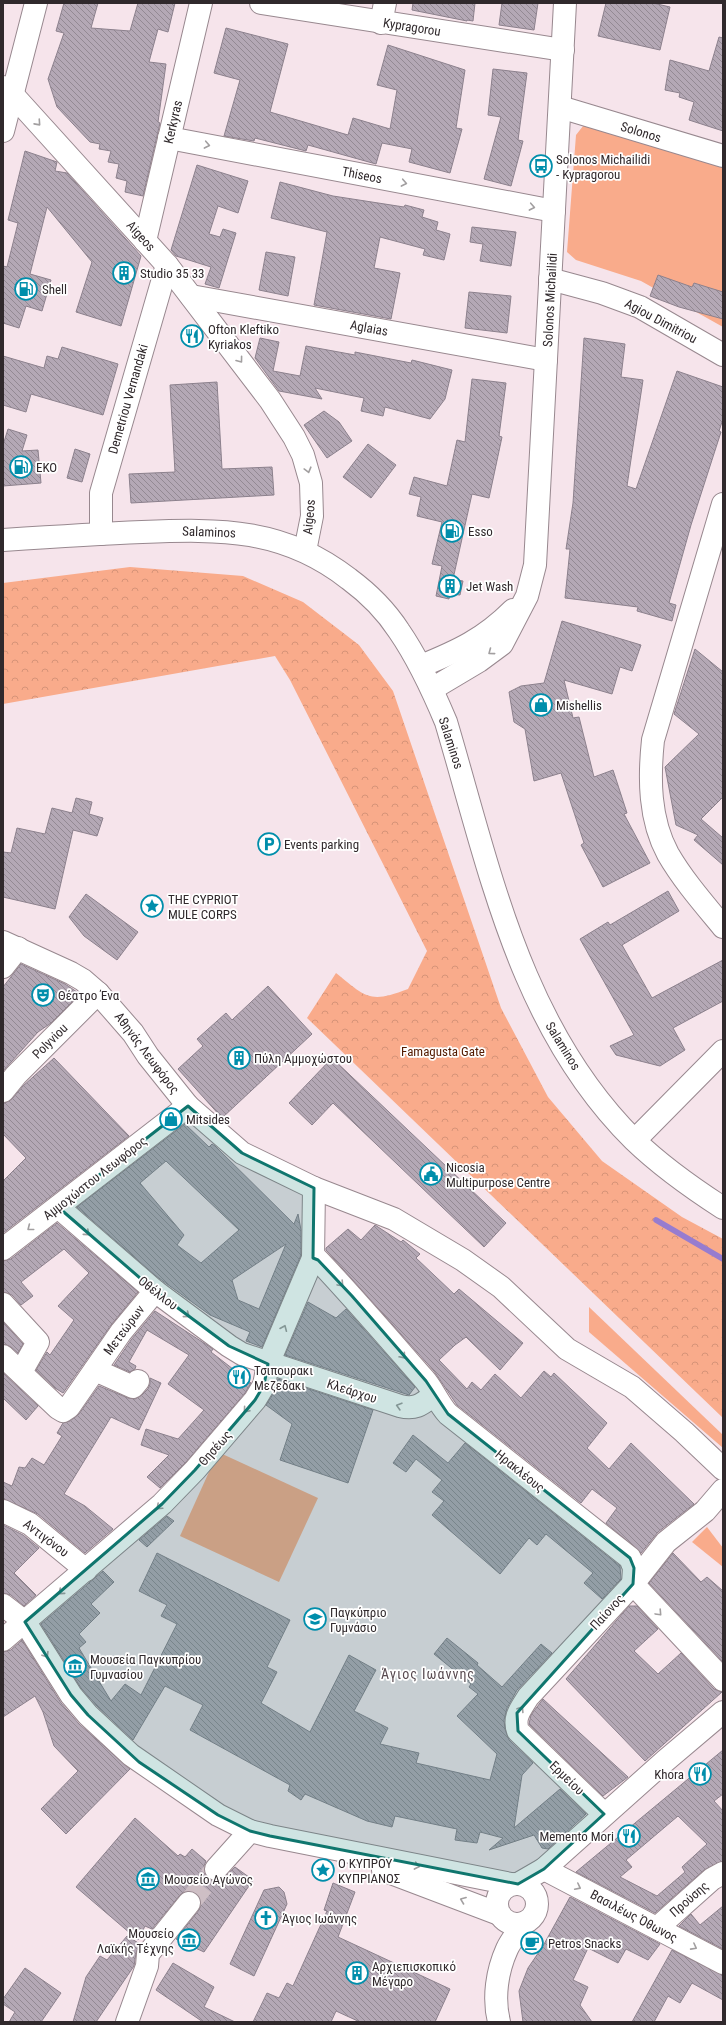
<svg xmlns="http://www.w3.org/2000/svg" width="726" height="2025" font-family="'Roboto Condensed',sans-serif">
  <style>
    .grass { fill: #f9ab8b }
    .park { fill: url(#park-crowns) }
    .lines { fill: none; stroke-linecap: round; stroke-linejoin: round }
    .stream { stroke: #977ccf; stroke-width: 5.5 }
    .building { fill: url(#building-back-hatch); stroke: #8c818d; fill-rule: evenodd }
    .minor-tunnel { stroke: #cebfc5; stroke-width: 22; stroke-dasharray: 22 11; stroke-linecap: butt }
    .minor-casing { stroke: #98888f; stroke-width: 24 }
    .major-casing { stroke: #98888f; stroke-width: 24 }
    .minor { stroke: #fff; stroke-width: 22 }
    .major { stroke: #fff; stroke-width: 22 }
    .oneway { stroke: #a29fa0 }
    .marked { fill: #0f766e; fill-opacity: 0.2; stroke: #0f766e; stroke-width: 3; stroke-linejoin: round }
    .labels { text-anchor: middle; dominant-baseline: central; stroke-width: 3.5; stroke-linejoin: round; paint-order: stroke }
    .street-label { font-size: 13px; fill: #30292c; stroke: #fff }
    .poi-label { font-size: 13px; fill: #30292c; stroke: #fff; text-anchor: start }
    .park-label { font-size: 13px; fill: #541b00; stroke: #fff }
    .neighbourhood-label { font-size: 14px; letter-spacing: 1px; fill: #584a50; stroke: #fff }
  </style>
  <defs>
    <pattern id="park-crowns" width="20" height="18" patternUnits="userSpaceOnUse"><rect width="20" height="18" fill="#f9ab8b"/><path d="M2 6a3 3 0 1 1 6 0M12 15a3 3 0 1 1 6 0" fill="none" stroke="#d69378"/></pattern>
    <pattern id="building-back-hatch" width="6" height="6" patternUnits="userSpaceOnUse"><rect width="6" height="6" fill="#b4a8b5"/><path d="M-1 5l2 2M0 0l6 6M5-1l2 2" fill="none" stroke="#938993"/></pattern>
  </defs>
  <rect width="100%" height="100%" fill="#f6e4eb"/>
  <g class="grass">
    <polygon points="587,121 723,161 723,327 641,281 576,260 567,252 576,135"/>
    <polygon points="589,1307 723,1435 723,1448 589,1332"/>
    <polygon points="218,1452 318,1498 279,1582 180,1536"/>
    <polygon points="707,1527 723,1548 723,1567 692,1542"/>
  </g>
  <path class="park" d="M130 567 243 576 303 602 359 645 393 691 501 1008 548 1097 602 1161 682 1217 723 1239V1418L307 1018 336 973C366 997 369 1004 408 989L427 951 290 680 275 656 3 704V583Z"/>
  <g class="lines">
    <polyline class="stream" points="656,1220 723,1259"/>
  </g>
  <g class="building">
    <polygon points="64,3 98,3 91,28 130,31 138,3 175,3 168,32 158,29 149,62 166,64 158,122 160,123 143,196 125,192 127,181 116,178 119,164 108,162 111,151 99,149 100,144 90,142 57,107 48,79 64,33 56,31"/>
    <polygon points="413,3 475,3 473,21 467,20 467,21 412,10"/>
    <polygon points="502,3 538,3 534,30 499,25"/>
    <polygon points="606,3 653,3 670,7 660,50 598,36"/>
    <polygon points="226,28 288,44 270,112 348,135 353,118 390,129 397,90 377,85 388,45 465,70 456,128 462,129 450,173 409,162 412,149 382,143 376,164 308,145 306,151 255,138 254,141 224,136 240,80 214,73"/>
    <polygon points="719,37 723,38 723,131 689,120 694,102 679,97 680,93 665,90 670,60 709,71"/>
    <polygon points="493,69 527,73 518,140 523,141 511,186 484,179 501,117 488,115"/>
    <polygon points="25,151 57,162 55,171 67,173 141,256 121,326 76,312 92,262 47,207 30,274 51,280 42,311 26,306 19,328 3,323 3,266 7,267 18,223 8,220"/>
    <polygon points="197,165 248,181 238,213 218,206 209,234 220,237 223,229 236,233 219,288 205,284 211,267 176,256 171,250"/>
    <polygon points="280,182 333,196 404,207 405,205 424,210 422,217 438,222 436,230 450,234 444,260 423,255 425,249 380,237 374,268 400,273 391,319 314,305 327,232 271,218"/>
    <polygon points="472,227 516,232 511,266 480,261 483,244 470,242"/>
    <polygon points="266,252 295,257 288,296 259,290"/>
    <polygon points="658,275 692,287 694,283 723,292 723,319 679,307 650,296"/>
    <polygon points="469,292 511,296 507,333 465,328"/>
    <polygon points="260,338 279,342 273,371 300,376 306,346 355,355 355,352 411,363 412,360 452,370 445,399 430,419 385,407 383,416 361,411 364,398 315,388 322,399 279,391 255,358"/>
    <polygon points="584,338 625,344 621,377 643,380 627,486 636,489 677,371 723,387 723,419 719,431 721,432 691,525 669,603 676,605 672,621 637,611 638,607 565,598 570,549 566,549 573,503"/>
    <polygon points="62,347 118,364 103,415 31,394 26,412 3,405 3,356 44,368 47,356 58,359"/>
    <polygon points="472,379 506,383 499,436 502,437 489,498 472,494 453,579 463,581 460,595 450,594 449,599 436,596 442,566 432,564 442,522 417,516 421,497 409,494 414,477 447,486 457,440 465,442"/>
    <polygon points="217,382 222,469 272,467 274,495 131,503 129,474 175,472 170,385"/>
    <polygon points="324,411 339,422 352,441 327,458 304,425"/>
    <polygon points="8,429 27,435 22,451 38,450 41,483 3,486 3,445"/>
    <polygon points="368,444 396,465 371,498 343,477"/>
    <polygon points="75,449 90,454 82,482 67,478"/>
    <polygon points="562,621 641,645 632,671 620,667 612,694 564,680 573,718 579,717 594,777 613,770 627,813 624,814 650,863 603,887 581,845 584,843 561,773 534,781 525,729 514,722 509,692 521,686 544,683"/>
    <polygon points="695,649 723,672 723,797 701,819 723,838 723,865 694,840 698,835 676,825 665,767 699,734 674,714"/>
    <polygon points="76,798 92,802 89,814 103,818 97,836 73,830 55,909 3,897 3,852 11,853 17,828 45,834 52,808 72,813"/>
    <polygon points="668,891 679,911 622,945 652,998 723,960 723,1001 673,1028 685,1050 660,1066 616,1055 610,1046 634,1035 580,939 608,922 610,925"/>
    <polygon points="86,894 138,932 117,960 84,936 69,917"/>
    <polygon points="21,964 65,984 80,994 51,1023 38,1032 3,1071 3,987"/>
    <polygon points="268,986 312,1034 222,1118 178,1069 203,1046 197,1039 226,1013 232,1020"/>
    <polygon points="54,1058 129,1136 3,1233 3,1181 26,1158 3,1134 3,1104 12,1099 23,1086"/>
    <polygon points="332,1058 506,1223 484,1247 333,1103 312,1125 289,1103"/>
    <path d="M185 1124 209 1147 212 1144 215 1146 294 1224 298 1214 301 1230V1255L262 1347 246 1341 250 1332 210 1315 156 1276 77 1207ZM166 1161 239 1230 201 1263 177 1245 184 1235 140 1183ZM286 1244 259 1309 238 1300 232 1280Z"/>
    <polygon points="57,1223 138,1292 111,1325 63,1393 55,1388 36,1370 47,1352 50,1355 74,1320 58,1306 89,1273 64,1249 21,1282 33,1296 21,1305 12,1295 3,1292 3,1261 11,1259"/>
    <polygon points="375,1225 401,1242 403,1240 420,1254 416,1258 454,1294 459,1289 523,1343 500,1370 466,1337 455,1345 439,1360 467,1389 472,1382 481,1390 495,1374 521,1398 544,1371 551,1377 554,1373 607,1423 587,1448 609,1469 631,1443 694,1504 658,1532 641,1553 606,1523 617,1508 592,1489 581,1503 457,1405 434,1371 326,1250 326,1248 348,1229 361,1240"/>
    <polygon points="308,1302 336,1318 346,1309 415,1387 409,1395 285,1355"/>
    <polygon points="155,1311 213,1349 211,1352 251,1383 245,1393 186,1462 160,1488 147,1477 169,1455 141,1445 146,1429 178,1439 204,1410 168,1384 189,1355 147,1330 129,1362 136,1366 135,1369 130,1372 114,1365 131,1340"/>
    <polygon points="3,1322 23,1344 18,1353 11,1347 3,1344"/>
    <polygon points="3,1373 38,1406 26,1420 3,1398"/>
    <polygon points="150,1378 161,1383 139,1430 111,1417 64,1494 85,1506 113,1529 85,1553 38,1514 3,1499 3,1482 12,1486 19,1467 25,1468 32,1458 44,1465 62,1436 57,1433 63,1423 70,1421 79,1414 99,1386 128,1398 135,1399 142,1395 148,1389 150,1384"/>
    <polygon points="278,1379 373,1410 348,1483 280,1460 292,1424 266,1405 275,1391"/>
    <polygon points="413,1435 448,1463 465,1443 620,1566 621,1579 602,1599 584,1583 593,1573 546,1534 537,1545 529,1538 500,1574 432,1515 444,1501 432,1492 442,1480 416,1459 406,1472 393,1463"/>
    <polygon points="167,1516 174,1521 147,1547 139,1540"/>
    <polygon points="3,1525 23,1535 39,1548 14,1573 36,1595 24,1606 11,1595 3,1593"/>
    <polygon points="157,1553 290,1620 267,1667 277,1672 261,1703 310,1732 349,1655 376,1670 354,1711 388,1728 380,1744 419,1753 416,1763 490,1780 497,1754 457,1716 478,1694 469,1687 471,1684 434,1654 447,1638 478,1663 477,1665 502,1687 541,1644 552,1653 517,1690 507,1708 504,1720 505,1729 509,1740 533,1763 522,1775 514,1828 560,1789 586,1814 548,1849 542,1848 534,1835 489,1850 503,1838 480,1832 477,1843 455,1840 457,1829 395,1816 392,1827 367,1821 305,1794 301,1800 288,1791 290,1785 190,1730 203,1705 165,1686 133,1740 97,1706 81,1688 41,1624 103,1571 114,1582 91,1604 100,1613 79,1634 86,1642 79,1648 111,1701 125,1684 141,1695 177,1624 161,1616 167,1605 139,1591"/>
    <polygon points="673,1553 701,1582 707,1577 723,1591 723,1662 649,1583"/>
    <polygon points="629,1606 637,1606 658,1629 634,1651 658,1674 681,1653 714,1689 722,1692 645,1761 566,1679"/>
    <polygon points="22,1640 61,1703 79,1724 130,1769 66,1834 41,1809 78,1771 54,1746 43,1712 35,1696 3,1717 3,1652 11,1650"/>
    <polygon points="543,1699 557,1712 628,1777 603,1796 529,1724 531,1715"/>
    <path d="M723 1750V1794L714 1801 723 1811V1861L704 1870 655 1913 576 1872ZM678 1816 707 1844 682 1867 685 1872 657 1896 620 1877 632 1867 626 1860Z"/>
    <polygon points="135,1818 178,1856 180,1854 185,1857 192,1849 206,1861 204,1866 204,1873 208,1879 214,1881 220,1881 235,1867 253,1880 204,1952 176,1939 199,1910 201,1905 201,1899 196,1893 191,1891 185,1891 180,1895 152,1929 145,1926 138,1940 76,1887"/>
    <polygon points="333,1883 355,1892 338,1937 450,1989 435,2022 360,2022 336,2011 331,2022 253,2022 267,1993 279,1998 287,1983 293,1986 327,1911 324,1910"/>
    <polygon points="279,1887 284,1892 287,1904 254,1976 230,1964 264,1890"/>
    <polygon points="570,1897 660,1944 648,1960 626,1949 618,1963 588,1948 573,1980 588,1987 580,2005 592,2022 523,2022 519,1991 528,1968 543,1946"/>
    <polygon points="723,1906 723,1949 679,1926 691,1914 700,1925"/>
    <polygon points="127,1936 140,1944 136,1953 134,1966 96,2022 73,2022 86,1977 100,1956 107,1960"/>
    <polygon points="672,1950 723,1975 723,2000 692,1983 680,2003 668,1996 654,2022 632,2022"/>
    <polygon points="173,1963 214,1987 204,2007 235,2022 203,2022 156,1990"/>
    <polygon points="25,1968 61,1993 41,2022 9,2022 15,2012 3,2004 3,1999"/>
  </g>
  <g class="lines">
    <polyline class="minor-tunnel" points="189,1903 216,1869"/>
    <g class="minor-casing">
      <g id="minor">
        <polyline points="261,3 563,50"/>
        <polyline points="381,23 385,3"/>
        <polyline points="3,87 12,94 167,265 270,400 294,437 303,455 311,483 312,516 305,551"/>
        <polyline points="560,107 723,156"/>
        <polyline points="169,138 554,211"/>
        <polyline points="145,241 201,3"/>
        <polyline points="550,279 602,293 640,307 723,355"/>
        <polyline points="191,296 546,360"/>
        <path d="M723 504 653 740C649 778 649 819 668 854 683 880 704 904 723 927"/>
        <polyline points="101,534 101,493 167,265"/>
        <polyline points="3,942 71,973 83,980 98,993 133,1033 148,1056 188,1106 242,1153 314,1188 394,1219 463,1260 501,1287 567,1349 632,1387 684,1432 723,1469"/>
        <polyline points="3,967 18,948"/>
        <polyline points="3,1091 16,1075 98,993"/>
        <path d="M58 1207 155 1291 229 1346 242 1354 400 1406C416 1410 422 1404 434 1395"/>
        <polyline points="3,1249 188,1106"/>
        <path d="M313 1258 318 1260C354 1298 389 1339 424 1379 433 1389 438 1403 448 1414L630 1558 634 1568 633 1584"/>
        <polyline points="3,1304 38,1342 21,1372"/>
        <polyline points="3,1356 58,1408 63,1411 69,1407 121,1332 155,1291"/>
        <polyline points="95,1370 133,1387 138,1381"/>
        <polyline points="3,1511 30,1524 86,1570"/>
        <polyline points="633,1584 723,1680"/>
        <polyline points="3,1605 25,1622 71,1695 88,1715 131,1755 218,1815 250,1831 270,1836 511,1884"/>
        <polyline points="3,1640 162,1504 195,1470 255,1400 264,1385 268,1364 313,1258 314,1188"/>
        <path d="M604 1814 518 1731C513 1717 521 1709 528 1697L633 1584 666 1542 705 1511 723 1490"/>
        <polyline points="216,1869 250,1831"/>
        <polyline points="544,1869 723,1963"/>
        <polyline points="383,1870 499,1914"/>
        <polyline points="518,1884 544,1869 665,1761 723,1712"/>
        <circle cx="517" cy="1904" r="20"/>
        <polyline points="657,1928 712,1879 723,1873"/>
        <polyline points="127,2022 147,1966 148,1954 189,1903"/>
        <path d="M499 2022C493 1998 497 1971 507 1949 511 1940 519 1931 524 1923"/>
      </g>
    </g>
    <g class="major-casing">
      <g id="major">
        <polyline points="3,131 36,3"/>
        <path d="M3 540C49 537 96 534 142 532 221 529 284 528 349 579 368 593 386 611 399 631 419 660 433 691 446 722 490 870 520 1027 634 1140 661 1166 692 1188 723 1208"/>
        <path d="M421 666C458 651 484 639 513 610"/>
        <polyline points="432,689 479,661 502,644 527,596 535,565 565,3"/>
        <polyline points="635,1140 723,1051"/>
      </g>
    </g>
    <use href="#minor" class="minor"/>
    <use href="#major" class="major"/>
  </g>
  <defs><path id="oneway-chevron" d="M-2-3.5L2.5 0L-2 3.5" fill="none" stroke-width="1.6" stroke-linecap="round" stroke-linejoin="round"/></defs>
  <g class="oneway">
    <use href="#oneway-chevron" transform="translate(38 123) rotate(48)"/>
    <use href="#oneway-chevron" transform="translate(207 145) rotate(11)"/>
    <use href="#oneway-chevron" transform="translate(404 183) rotate(11)"/>
    <use href="#oneway-chevron" transform="translate(532 207) rotate(11)"/>
    <use href="#oneway-chevron" transform="translate(240 360) rotate(53)"/>
    <use href="#oneway-chevron" transform="translate(308 470) rotate(75)"/>
    <use href="#oneway-chevron" transform="translate(491 652) rotate(143)"/>
    <use href="#oneway-chevron" transform="translate(30 1228) rotate(142)"/>
    <use href="#oneway-chevron" transform="translate(87 1233) rotate(41)"/>
    <use href="#oneway-chevron" transform="translate(341 1284) rotate(47)"/>
    <use href="#oneway-chevron" transform="translate(187 1315) rotate(37)"/>
    <use href="#oneway-chevron" transform="translate(284 1328) rotate(-67)"/>
    <use href="#oneway-chevron" transform="translate(403 1356) rotate(49)"/>
    <use href="#oneway-chevron" transform="translate(399 1406) rotate(-164)"/>
    <use href="#oneway-chevron" transform="translate(246 1410) rotate(130)"/>
    <use href="#oneway-chevron" transform="translate(159 1507) rotate(138)"/>
    <use href="#oneway-chevron" transform="translate(61 1592) rotate(140)"/>
    <use href="#oneway-chevron" transform="translate(659 1613) rotate(47)"/>
    <use href="#oneway-chevron" transform="translate(46 1655) rotate(58)"/>
    <use href="#oneway-chevron" transform="translate(521 1709) rotate(-58)"/>
    <use href="#oneway-chevron" transform="translate(417 1866) rotate(11)"/>
    <use href="#oneway-chevron" transform="translate(578 1887) rotate(27)"/>
    <use href="#oneway-chevron" transform="translate(463 1900) rotate(-159)"/>
    <use href="#oneway-chevron" transform="translate(694 1947) rotate(28)"/>
  </g>
  <path class="marked" d="M188 1106 242 1153 314 1188 313 1258 318 1260 352 1296 426 1381 448 1414 630 1558 634 1568 633 1584 517 1713 518 1731 604 1814 544 1869 518 1884 270 1836 250 1831 218 1815 139 1762 88 1715 71 1695 25 1622 162 1504 195 1470 255 1400 264 1385 268 1364 229 1346 155 1291 58 1207Z"/>
  <defs>
    <g id="bus-ring" transform="scale(1.15)"><circle r="9.5" fill="#fff" stroke="#008eab" stroke-width="1.5"/><path d="M-5-6H5V4H4V6H2V4H-2V6H-4V4H-5ZM-3.5-4V0h7V-4ZM-3.5 1.2v1.5H-2V1.2ZM2 1.2v1.5H3.5V1.2Z" fill="#008eab"/></g>
    <g id="building-ring" transform="scale(1.15)"><circle r="9.5" fill="#fff" stroke="#008eab" stroke-width="1.5"/><path d="M-4-6H4V6H1V3H-1V6H-4ZM-2.5-4.3h1.7v1.8h-1.7ZM.8-4.3h1.7v1.8H.8ZM-2.5-1h1.7V.8h-1.7ZM.8-1h1.7V.8H.8Z" fill="#008eab"/></g>
    <g id="fuel-ring" transform="scale(1.15)"><circle r="9.5" fill="#fff" stroke="#008eab" stroke-width="1.5"/><path d="M-5.5-6h7V0h2V4h1.3V-2.5L3-4.5l.8-.8L6-3V5H2.5V1h-1V6h-7ZM-4.2-4.7v3.2H.2V-4.7Z" fill="#008eab"/></g>
    <g id="restaurant-ring" transform="scale(1.15)"><circle r="9.5" fill="#fff" stroke="#008eab" stroke-width="1.5"/><path d="M-5-6h1v4h1v-4h1v4h1v-4h1v5L-1.5 .5V6h-2V.5L-5-1ZM5-6V6H3V1.5H1.5Q1.5-4 5-6Z" fill="#008eab"/></g>
    <g id="shop-ring" transform="scale(1.15)"><circle r="9.5" fill="#fff" stroke="#008eab" stroke-width="1.5"/><path d="M-5-2.5h2.3a2.7 3.5 0 0 1 5.4 0H5L5.5 6h-11ZM-1.5-2.5h3a1.5 2.3 0 0 0-3 0Z" fill="#008eab"/></g>
    <g id="parking-ring" transform="scale(1.15)"><circle r="9.5" fill="#fff" stroke="#008eab" stroke-width="1.5"/><path d="M-3.5-5.5H1a3.5 3.5 0 0 1 0 7H-1V5.5H-3.5ZM-1-3.4V-.6H.8a1.4 1.4 0 0 0 0-2.8Z" fill="#008eab"/></g>
    <g id="sight-ring" transform="scale(1.15)"><circle r="9.5" fill="#fff" stroke="#008eab" stroke-width="1.5"/><path d="M0-6L1.8-2.2L6-1.7L2.9 1.2L3.7 5.4L0 3.3L-3.7 5.4L-2.9 1.2L-6-1.7L-1.8-2.2Z" fill="#008eab"/></g>
    <g id="theatre-ring" transform="scale(1.15)"><circle r="9.5" fill="#fff" stroke="#008eab" stroke-width="1.5"/><path d="M-5-5.5Q0-4 5-5.5V0Q5 5 0 6Q-5 5-5 0ZM-3.3-2.5H-1v1.5H-3.3ZM1-2.5H3.3v1.5H1ZM-2.8 1Q0 5.5 2.8 1Z" fill="#008eab"/></g>
    <g id="civic-ring" transform="scale(1.15)"><circle r="9.5" fill="#fff" stroke="#008eab" stroke-width="1.5"/><path d="M-.6-6.5H3V-4.5H.6V-3L4-1V1h2V6H-6V1h2V-1L-.6-3ZM-1.2 2.5V6h2.4V2.5Z" fill="#008eab"/></g>
    <g id="school-ring" transform="scale(1.15)"><circle r="9.5" fill="#fff" stroke="#008eab" stroke-width="1.5"/><path d="M0-5L7-2L0 1L-7-2ZM-4 1L0 2.5L4 1V4Q0 6-4 4Z" fill="#008eab"/></g>
    <g id="museum-ring" transform="scale(1.15)"><circle r="9.5" fill="#fff" stroke="#008eab" stroke-width="1.5"/><path d="M0-6L6-3V-2H-6V-3ZM-5-1h2V3h-2ZM-1-1h2V3h-2ZM3-1h2V3H3ZM-6 4H6V6H-6Z" fill="#008eab"/></g>
    <g id="church-ring" transform="scale(1.15)"><circle r="9.5" fill="#fff" stroke="#008eab" stroke-width="1.5"/><path d="M-1.2-6h2.4v3.5h3.3v2.4h-3.3V6h-2.4V-.1h-3.3v-2.4h3.3Z" fill="#008eab"/></g>
    <g id="cafe-ring" transform="scale(1.15)"><circle r="9.5" fill="#fff" stroke="#008eab" stroke-width="1.5"/><path d="M-5.5-4.5H6V0H3Q3 3.5 0 3.5H-2.5Q-5.5 3.5-5.5 0ZM3-3.2v2h1.7v-2ZM-6 4.5H4V6H-6Z" fill="#008eab"/></g>
  </defs>
  <g fill-rule="evenodd">
    <use href="#bus-ring" x="541" y="166"/>
    <use href="#building-ring" x="124" y="273"/>
    <use href="#fuel-ring" x="26" y="289"/>
    <use href="#restaurant-ring" x="192" y="336"/>
    <use href="#fuel-ring" x="21" y="467"/>
    <use href="#fuel-ring" x="452" y="531"/>
    <use href="#building-ring" x="450" y="586"/>
    <use href="#shop-ring" x="541" y="705"/>
    <use href="#parking-ring" x="269" y="844"/>
    <use href="#sight-ring" x="152" y="906"/>
    <use href="#theatre-ring" x="43" y="995"/>
    <use href="#building-ring" x="239" y="1058"/>
    <use href="#shop-ring" x="171" y="1119"/>
    <use href="#civic-ring" x="431" y="1174"/>
    <use href="#restaurant-ring" x="239" y="1377"/>
    <use href="#school-ring" x="315" y="1619"/>
    <use href="#museum-ring" x="75" y="1666"/>
    <use href="#restaurant-ring" x="700" y="1774"/>
    <use href="#restaurant-ring" x="629" y="1836"/>
    <use href="#sight-ring" x="323" y="1870"/>
    <use href="#museum-ring" x="148" y="1879"/>
    <use href="#church-ring" x="266" y="1918"/>
    <use href="#museum-ring" x="189" y="1940"/>
    <use href="#cafe-ring" x="532" y="1943"/>
    <use href="#building-ring" x="357" y="1973"/>
  </g>
  <g class="labels">
    <g class="street-label">
      <text transform="translate(412 27) rotate(9)">Kypragorou</text>
      <text transform="translate(173 122) rotate(-77)">Kerkyras</text>
      <text transform="translate(641 132) rotate(17)">Solonos</text>
      <text transform="translate(362 175) rotate(11)">Thiseos</text>
      <text transform="translate(141 236) rotate(48)">Aigeos</text>
      <text transform="translate(550 300) rotate(-87)">Solonos Michailidi</text>
      <text transform="translate(661 321) rotate(28)">Agiou Dimitriou</text>
      <text transform="translate(369 328) rotate(10)">Aglaias</text>
      <text transform="translate(128 399) rotate(-74)">Demetriou Vernandaki</text>
      <text transform="translate(309 517) rotate(-85)">Aigeos</text>
      <text transform="translate(209 532) rotate(2)">Salaminos</text>
      <text transform="translate(451 743) rotate(72)">Salaminos</text>
      <text transform="translate(50 1041) rotate(-45)">Polyviou</text>
      <text transform="translate(563 1046) rotate(58)">Salaminos</text>
      <text transform="translate(147 1053) rotate(53)">Αθηνάς Λεωφόρος</text>
      <text transform="translate(95 1178) rotate(-38)">Αμμοχώστου Λεωφόρος</text>
      <text transform="translate(158 1293) rotate(38)">Οθέλλου</text>
      <text transform="translate(124 1330) rotate(-53)">Μετεώρων</text>
      <text transform="translate(352 1391) rotate(18)">Κλεάρχου</text>
      <text transform="translate(215 1448) rotate(-49)">Θησέως</text>
      <text transform="translate(520 1471) rotate(39)">Ηρακλέους</text>
      <text transform="translate(46 1538) rotate(37)">Αντιγόνου</text>
      <text transform="translate(607 1612) rotate(-47)">Παίονος</text>
      <text transform="translate(567 1778) rotate(44)">Ερμείου</text>
      <text transform="translate(689 1899) rotate(-41)">Προύσης</text>
      <text transform="translate(634 1916) rotate(28)">Βασιλέως Όθωνος</text>
    </g>
    <g class="poi-label">
      <text x="556" y="159">Solonos Michailidi<tspan x="556" dy="15">- Kypragorou</tspan></text>
      <text x="140" y="273">Studio 35 33</text>
      <text x="42" y="289">Shell</text>
      <text x="208" y="329">Ofton Kleftiko<tspan x="208" dy="15">Kyriakos</tspan></text>
      <text x="36" y="467">EKO</text>
      <text x="468" y="531">Esso</text>
      <text x="466" y="586">Jet Wash</text>
      <text x="556" y="705">Mishellis</text>
      <text x="284" y="844">Events parking</text>
      <text x="168" y="899">THE CYPRIOT<tspan x="168" dy="15">MULE CORPS</tspan></text>
      <text x="58" y="995">Θέατρο Ένα</text>
      <text x="254" y="1058">Πύλη Αμμοχώστου</text>
      <text x="186" y="1119">Mitsides</text>
      <text x="446" y="1167">Nicosia<tspan x="446" dy="15">Multipurpose Centre</tspan></text>
      <text x="254" y="1370">Τσιπουρακι<tspan x="254" dy="15">Μεζεδακι</tspan></text>
      <text x="330" y="1612">Παγκύπριο<tspan x="330" dy="15">Γυμνάσιο</tspan></text>
      <text x="90" y="1659">Μουσεία Παγκυπρίου<tspan x="90" dy="15">Γυμνασίου</tspan></text>
      <text x="684" y="1774" text-anchor="end">Khora</text>
      <text x="614" y="1836" text-anchor="end">Memento Mori</text>
      <text x="338" y="1863">Ο ΚΥΠΡΟΥ<tspan x="338" dy="15">ΚΥΠΡΙΑΝΟΣ</tspan></text>
      <text x="164" y="1879">Μουσείο Αγώνος</text>
      <text x="282" y="1918">Άγιος Ιωάννης</text>
      <text x="174" y="1933" text-anchor="end">Μουσείο<tspan x="174" dy="15">Λαϊκής Τέχνης</tspan></text>
      <text x="548" y="1943">Petros Snacks</text>
      <text x="372" y="1966">Αρχιεπισκοπικό<tspan x="372" dy="15">Μέγαρο</tspan></text>
    </g>
    <g class="park-label">
      <text x="443" y="1051">Famagusta Gate</text>
    </g>
    <g class="neighbourhood-label">
      <text x="428" y="1674">Άγιος Ιωάννης</text>
    </g>
  </g>
  <rect width="726" height="2025" fill="none" stroke="#30292c" stroke-width="8"/>
</svg>
